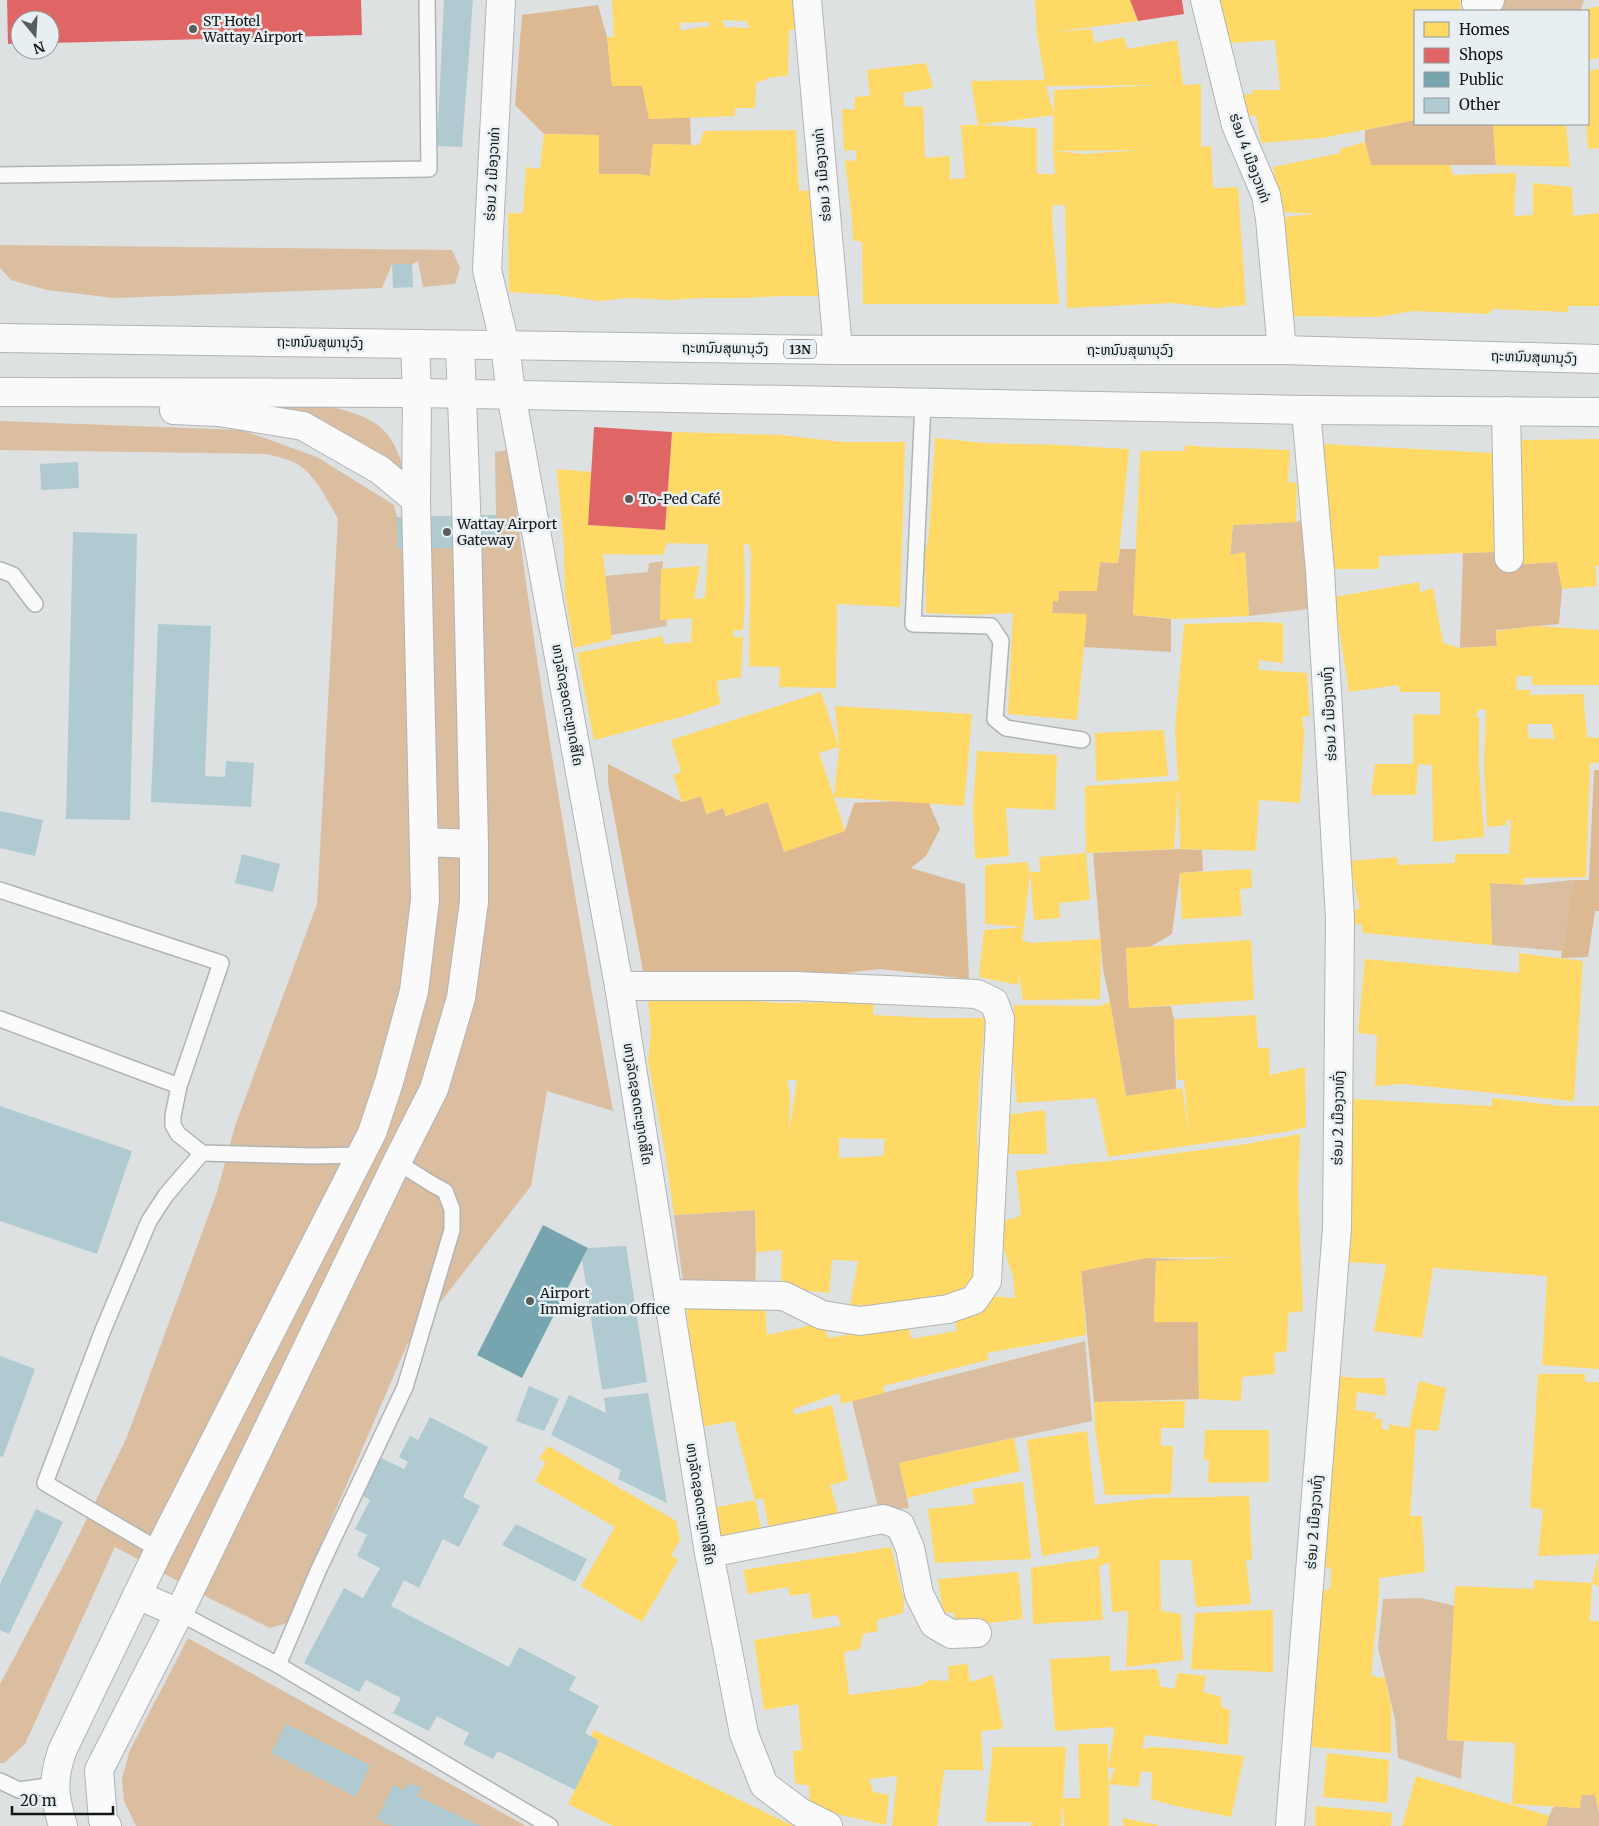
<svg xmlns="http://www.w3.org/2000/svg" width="1599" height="1826" font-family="Merriweather,'Noto Sans Lao',serif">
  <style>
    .green { fill: #dbbe9f }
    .forest { fill: #ddb993 }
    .homes { fill: #ffd966; fill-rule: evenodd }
    .shops { fill: #e06666 }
    .public { fill: #76a5af }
    .building { fill: #afcad0 }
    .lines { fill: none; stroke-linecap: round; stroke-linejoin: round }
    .service-casing { stroke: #b1b4b5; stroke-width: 18 }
    .minor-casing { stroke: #b1b4b5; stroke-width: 30 }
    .tertiary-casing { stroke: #b1b4b5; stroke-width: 30 }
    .trunk-casing { stroke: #b1b4b5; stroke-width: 30 }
    .service { stroke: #fafafb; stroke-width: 15 }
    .minor { stroke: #fafafb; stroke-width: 28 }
    .tertiary { stroke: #fafafb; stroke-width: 28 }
    .trunk { stroke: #fafafb; stroke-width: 28 }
    .poi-dot { fill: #5a5d5e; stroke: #e7eff2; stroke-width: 2 }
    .labels { text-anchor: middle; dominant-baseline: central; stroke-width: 5; stroke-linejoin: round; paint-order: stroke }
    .shield { fill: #e7eff2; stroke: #535759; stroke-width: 1 }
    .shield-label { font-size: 12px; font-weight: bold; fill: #131617 }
    .poi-label { font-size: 14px; fill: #131617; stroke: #e7eff2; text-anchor: start }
    .street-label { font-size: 14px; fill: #131617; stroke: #e7eff2 }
  </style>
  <rect width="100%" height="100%" fill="#dde1e2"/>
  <g class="green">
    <polygon points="1466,0 1584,0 1580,11 1467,11"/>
    <polygon points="0,245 452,250 460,268 455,284 423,287 418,261 412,264 392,264 382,288 114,298 47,290 11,280 0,268"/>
    <path d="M324 405C372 417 392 423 405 475L255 407Z"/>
    <path d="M0 421 242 430 317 457 394 505 397 517 496 515 495 452 509 450C535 672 574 892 613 1111L547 1091 531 1186 407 1345 287 1623 270 1628 213 1600 115 1547 25 1744 4 1763H0V1684L71 1551 127 1437 217 1192 235 1126 317 904 338 519C328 502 318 480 303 468 293 460 279 457 267 454L0 450Z"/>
    <polygon points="1307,518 1318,608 1249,616 1245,553 1230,555 1233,525 1296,522"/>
    <polygon points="663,561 660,620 666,619 667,626 611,635 604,576 648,572 649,563"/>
    <polygon points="1573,880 1562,951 1492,945 1490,883 1524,885"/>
    <polygon points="755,1210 756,1252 755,1303 685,1297 674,1215"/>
    <polygon points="1085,1341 1092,1421 899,1463 909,1508 879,1511 852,1401"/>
    <polygon points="1421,1598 1455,1606 1447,1740 1464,1741 1461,1779 1398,1758 1395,1719 1378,1648 1383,1599"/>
    <polygon points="188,1638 526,1826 136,1826 124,1801 122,1778 130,1750"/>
    <polygon points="1581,1795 1595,1795 1599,1813 1599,1826 1546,1826 1549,1816 1554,1806 1580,1808"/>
  </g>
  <g class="forest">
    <polygon points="598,5 607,37 612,86 642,86 690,117 691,145 653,144 650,176 638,174 599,174 599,135 544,134 515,105 522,15"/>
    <polygon points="1415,120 1415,124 1493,124 1496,165 1371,165 1365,142 1365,130"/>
    <polygon points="1120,549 1137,549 1133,615 1171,619 1171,652 1084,647 1052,613 1053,601 1058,601 1059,591 1096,591 1100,562 1118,563"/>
    <polygon points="1523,551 1523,564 1557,562 1562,589 1559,624 1496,630 1497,646 1460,648 1463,553"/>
    <polygon points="608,764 682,802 701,796 707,814 723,808 726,816 768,802 784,851 845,831 854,803 899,801 929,803 940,829 926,856 911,868 965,884 969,979 880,969 792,979 645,982 608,783"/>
    <polygon points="1594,770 1599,770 1599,911 1595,911 1588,957 1561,958 1573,880 1589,880"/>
    <polygon points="1180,849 1202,850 1203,871 1180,873 1172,934 1148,948 1126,949 1129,1008 1171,1006 1174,1020 1176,1089 1126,1096 1110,1002 1103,969 1093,853"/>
    <polygon points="1146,1258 1197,1260 1156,1261 1154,1322 1198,1322 1199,1399 1094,1402 1081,1271"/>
  </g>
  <g class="homes">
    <path d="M612 0H796L798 29 789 30 788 76 772 77 756 83 755 108H735V116L649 119 642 86H612L607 37H614ZM722 20 746 21 750 28 725 27ZM709 22V27H700L681 31 680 23Z"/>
    <path d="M1035 0H1130L1138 21 1052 32 1091 29 1095 43 1124 37 1128 49 1177 40 1183 85 1201 84V147L1211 146 1213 188 1238 187 1246 305 1216 308 1172 303 1067 308 1065 205H1053L1052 217 1059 304H863L862 242 853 240 852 219 845 160 856 161V150L844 151 842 109 854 110 855 97 870 96 867 70 926 63 933 88 903 93 905 107 923 106 925 158 950 156V179L965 178 961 125H978L971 81 1045 80 1037 34ZM1162 85 1054 90 1053 151 1055 174H1037V128L978 125 1054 115 1046 86ZM1142 150 1084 154 1053 151Z"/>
    <polygon points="1219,0 1460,0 1461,11 1415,11 1415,120 1322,138 1261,143 1256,115 1245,118 1240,95 1253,94 1252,90 1280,90 1275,40 1229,43"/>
    <polygon points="1599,6 1599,58 1588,60 1588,11 1580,11"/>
    <polygon points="1599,69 1599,148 1588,149 1586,124 1588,124 1588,71"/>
    <polygon points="1493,124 1566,124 1570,167 1496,165"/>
    <polygon points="796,130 799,191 813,190 821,296 783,296 743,298 701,298 672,300 629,298 598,301 557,295 509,292 508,213 523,213 526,167 540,169 544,134 599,135 599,174 638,174 650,176 653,144 699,145 704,131"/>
    <polygon points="1365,142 1371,165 1450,165 1453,175 1516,173 1514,216 1533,215 1533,183 1572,187 1573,216 1599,213 1599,306 1568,306 1568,312 1492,309 1489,314 1413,311 1378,317 1287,316 1284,217 1315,214 1282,212 1273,167 1340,153 1340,149"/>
    <polygon points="672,432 782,435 842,442 905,442 900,607 837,604 836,688 779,687 780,667 749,666 751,553 749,544 744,544 745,598 743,630 734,630 733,637 743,637 741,677 717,681 720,704 681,717 594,740 577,653 662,636 664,644 691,642 692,618 660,620 661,569 700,566 694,599 705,598 708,544 667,543 663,555 603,554 612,639 574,648 565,594 564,546 557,469 592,472 588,525 665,530"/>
    <polygon points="935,438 985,443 1060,445 1129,449 1118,563 1100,562 1097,591 1059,591 1058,602 1053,601 1052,613 1087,614 1077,720 1008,714 1013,613 974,615 926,613 925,556 929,533"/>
    <polygon points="1599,439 1599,566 1595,566 1597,586 1562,589 1557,562 1523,564 1523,544 1518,544 1515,440"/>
    <polygon points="1323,444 1492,453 1495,552 1379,556 1379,569 1328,569"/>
    <polygon points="1185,445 1204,447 1290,450 1288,482 1297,483 1296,522 1233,525 1230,555 1245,552 1249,616 1177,619 1133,615 1140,451 1185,451"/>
    <path d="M1419 582 1420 592 1433 588 1443 643 1460 648 1497 646 1496 631 1536 626 1599 630V685H1532V676H1516L1517 690H1530V695L1583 694 1587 737 1599 738V763H1590L1586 877 1523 878 1524 885 1490 883 1492 945 1363 933 1361 923 1349 927V910L1360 909 1349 861 1397 857 1398 865 1455 863V854H1509L1511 820H1506L1507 825 1487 827 1484 765 1486 710 1479 709 1475 717H1479V767L1484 837 1433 842 1432 765 1418 764 1416 795H1371L1375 764H1413V714L1440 715V692H1400L1398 685 1349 692 1334 597ZM1527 724H1552L1554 739 1529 738Z"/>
    <polygon points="1259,622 1283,623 1283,663 1259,660 1259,670 1307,673 1310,716 1302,717 1304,734 1300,803 1259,800 1256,851 1180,849 1178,784 1174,849 1086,853 1085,786 1178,781 1175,729 1184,624"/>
    <path d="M821 692 839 747 835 706 972 714 964 806 834 797 845 831 784 852 768 802 726 816 723 808 706 814 701 796 682 802 673 775 681 772 671 740ZM839 747V749L834 797 819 753Z"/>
    <polygon points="1164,730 1168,776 1096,781 1095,733"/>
    <polygon points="977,751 1057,755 1055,810 1006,808 1009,856 975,859 973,806"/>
    <polygon points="1086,853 1090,900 1059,903 1060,918 1034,920 1030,872 1040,872 1039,857"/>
    <polygon points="1027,862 1030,872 1024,927 985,924 985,865"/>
    <polygon points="1251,869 1252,888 1240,889 1242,916 1182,919 1180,873"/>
    <polygon points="1024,927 1022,940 1030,943 1101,939 1100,999 1023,1000 1019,975 1018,985 979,977 984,930"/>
    <polygon points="1251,940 1254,1000 1129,1008 1126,948"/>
    <polygon points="1519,953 1583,961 1574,1101 1403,1084 1375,1086 1377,1035 1358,1033 1365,959 1519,973"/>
    <path d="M729 995 751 1001 781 1003 874 1002 873 1015 932 1018H985L979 1083 977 1132 979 1187 974 1289 901 1306 850 1305 858 1261 832 1260 829 1293 781 1288 782 1250 756 1252 755 1210 674 1215 666 1158 648 1061 651 1032 648 999ZM787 1080H797L789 1131 790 1095ZM839 1138 885 1139 883 1156 839 1158Z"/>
    <polygon points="1110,1002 1126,1096 1182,1088 1189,1134 1184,1080 1177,1080 1174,1019 1256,1015 1258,1048 1269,1048 1270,1075 1305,1067 1306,1127 1285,1132 1108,1157 1096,1098 1017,1103 1013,1061 1014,1005 1099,1006"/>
    <polygon points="1492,1098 1561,1106 1599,1106 1599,1369 1542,1365 1547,1276 1433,1268 1422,1338 1374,1331 1386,1264 1340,1262 1351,1099 1492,1106"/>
    <polygon points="1045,1110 1047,1154 1008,1154 1007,1115"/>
    <polygon points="1300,1134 1298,1190 1303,1311 1288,1313 1287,1351 1274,1353 1275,1374 1242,1377 1241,1401 1199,1399 1198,1322 1154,1322 1156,1261 1241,1257 1146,1258 1081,1271 1086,1335 987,1353 988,1360 883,1386 884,1393 841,1404 839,1393 793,1409 795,1415 832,1405 848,1480 830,1485 839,1516 769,1528 763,1498 755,1500 734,1421 700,1427 685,1297 765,1303 767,1335 822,1323 828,1338 909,1325 911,1339 957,1331 954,1314 987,1296 1015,1298 1013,1276 1003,1246 999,1222 1021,1216 1016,1171 1064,1165 1132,1159 1246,1144"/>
    <polygon points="1538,1374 1585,1374 1585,1382 1599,1382 1599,1554 1538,1556 1543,1509 1530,1508"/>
    <polygon points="1336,1376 1358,1378 1385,1378 1386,1396 1357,1392 1355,1410 1376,1413 1374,1419 1382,1419 1382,1429 1389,1430 1389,1424 1409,1428 1419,1381 1446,1388 1438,1431 1416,1429 1410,1516 1422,1516 1425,1572 1379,1578 1379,1593 1371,1676 1385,1678 1391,1706 1391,1753 1312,1747 1311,1706 1319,1592 1330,1589 1331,1568 1321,1567"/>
    <polygon points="1185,1401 1184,1428 1161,1428 1161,1446 1173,1446 1171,1494 1105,1495 1095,1430 1094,1402"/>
    <polygon points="1205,1430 1269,1430 1269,1482 1208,1483 1209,1459 1204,1461"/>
    <polygon points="1087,1431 1095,1505 1153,1498 1249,1496 1252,1560 1246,1560 1251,1604 1196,1607 1191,1560 1160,1560 1161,1611 1181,1614 1183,1660 1126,1667 1128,1611 1112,1612 1109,1562 1099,1567 1103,1620 1033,1624 1031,1568 1098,1558 1099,1546 1042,1556 1027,1440"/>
    <polygon points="1014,1438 1020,1471 907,1498 899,1463"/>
    <polygon points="548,1446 676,1521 680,1540 671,1555 678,1560 642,1622 581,1586 615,1527 535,1481 546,1462 539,1459"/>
    <polygon points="1023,1482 1031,1559 935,1563 928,1509 975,1504 972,1489"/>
    <polygon points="755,1500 762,1532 720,1537 717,1507"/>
    <polygon points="891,1547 904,1601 903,1613 877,1620 878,1631 863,1634 860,1649 844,1652 849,1695 919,1686 929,1680 949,1681 948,1666 967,1664 970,1682 993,1675 1003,1729 981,1731 983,1770 944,1770 937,1826 892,1826 897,1776 869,1779 873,1792 889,1795 886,1825 810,1808 809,1786 795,1783 793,1751 802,1750 798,1704 764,1710 754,1640 841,1626 837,1615 813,1619 809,1593 790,1596 788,1587 748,1594 743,1570"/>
    <polygon points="1598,1557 1599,1587 1592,1583 1590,1621 1599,1621 1599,1810 1595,1795 1581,1795 1580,1808 1512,1804 1515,1743 1447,1740 1455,1586 1534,1589 1534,1580 1592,1583"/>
    <polygon points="1018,1572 1023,1619 958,1627 953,1612 943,1613 938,1579"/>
    <polygon points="1273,1610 1273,1672 1191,1669 1195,1613"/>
    <polygon points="1110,1656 1110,1671 1157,1669 1160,1686 1174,1689 1178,1673 1206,1676 1203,1692 1221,1697 1221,1707 1230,1710 1228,1745 1145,1735 1142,1749 1152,1747 1185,1749 1244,1756 1231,1817 1175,1806 1151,1799 1152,1773 1141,1771 1138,1787 1109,1784 1109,1826 1064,1826 1062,1798 1080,1798 1078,1744 1108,1744 1108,1769 1109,1784 1115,1768 1108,1767 1114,1733 1113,1727 1055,1731 1050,1659"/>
    <polygon points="594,1730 715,1788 793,1826 613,1826 568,1804 599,1741 591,1737"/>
    <polygon points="993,1747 1066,1747 1061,1826 1031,1826 1031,1822 985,1822"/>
    <polygon points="1327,1753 1389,1760 1387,1803 1323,1797"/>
    <polygon points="1416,1776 1549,1816 1546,1826 1402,1826"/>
    <polygon points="1315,1806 1392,1813 1391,1826 1315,1826"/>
    <polygon points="1123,1818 1158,1825 1158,1826 1123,1826"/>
  </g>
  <g class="shops">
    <polygon points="7,0 361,0 362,35 50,43 50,20 20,20 20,43 8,44"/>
    <polygon points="1130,0 1182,0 1184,14 1138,21"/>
    <polygon points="594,427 672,432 665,530 588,525"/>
  </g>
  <polygon class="public" points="543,1225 588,1248 522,1378 477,1355"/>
  <g class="building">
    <polygon points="444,0 473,0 462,147 437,146"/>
    <polygon points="392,264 412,264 413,287 393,288"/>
    <polygon points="78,462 79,488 41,490 40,464"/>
    <polygon points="496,515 497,547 398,549 397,517"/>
    <polygon points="73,532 137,534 130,820 66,819"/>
    <polygon points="158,624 211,626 205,776 225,777 226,761 254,763 251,807 151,802"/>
    <polygon points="0,811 43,820 35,856 0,848"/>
    <polygon points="242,854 280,864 273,892 235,883"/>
    <polygon points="0,1106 132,1151 97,1254 0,1221"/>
    <polygon points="626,1246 647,1382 602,1390 582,1259 588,1248"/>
    <polygon points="0,1356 35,1369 3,1457 0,1456"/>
    <polygon points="529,1386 559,1399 544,1431 516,1421"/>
    <polygon points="648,1393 667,1503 618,1479 621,1470 551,1435 569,1395 606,1413 604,1398"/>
    <polygon points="430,1417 488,1447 463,1497 480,1506 459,1547 443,1539 419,1588 404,1580 391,1606 509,1667 519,1647 576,1677 569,1690 599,1706 585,1733 599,1741 575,1790 498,1751 493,1759 463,1744 469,1733 437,1716 429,1731 393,1713 401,1698 366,1680 359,1692 304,1663 344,1588 363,1598 380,1568 357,1556 367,1535 355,1529 370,1500 377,1504 358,1493 377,1456 404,1469 408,1462 399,1457 410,1436 418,1440"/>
    <polygon points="36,1509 63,1522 9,1634 0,1630 0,1584"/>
    <polygon points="516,1524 587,1559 575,1582 502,1545"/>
    <polygon points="286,1724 370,1765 356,1797 271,1753"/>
    <polygon points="410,1783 421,1788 417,1796 480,1826 392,1826 377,1819 393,1785 404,1790"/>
  </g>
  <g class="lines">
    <g class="service-casing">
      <g id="service">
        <polyline points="0,175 429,169 427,0"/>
        <polyline points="923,402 913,624 991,626 1001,641 995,719 1006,728 1082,740"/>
        <polyline points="0,570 13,575 35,604"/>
        <polyline points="0,891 0,890 221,963 179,1086 173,1116 173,1125 178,1134 202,1153 313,1156 361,1155"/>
        <polyline points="0,1019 179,1086"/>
        <polyline points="159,1550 45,1483 103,1330 149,1221 166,1195 202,1153"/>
        <polyline points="179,1613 278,1665 550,1826"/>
        <polyline points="278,1665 318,1571 405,1387 452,1230 452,1209 445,1191 432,1184 397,1162"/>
        <polyline points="0,1781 19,1790 55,1785"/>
      </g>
    </g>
    <g class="minor-casing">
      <g id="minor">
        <polyline points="501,0 487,270 505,345 511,394 619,986 709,1553 744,1734 764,1785 800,1812 828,1826"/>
        <polyline points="807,0 838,350"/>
        <polyline points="1205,0 1236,125 1266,195 1270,219 1282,350"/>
        <polyline points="1476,2 1490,0"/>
        <polyline points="1506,411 1509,558"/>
        <polyline points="619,986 796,986 977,994 994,1002 1000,1019 987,1281 974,1300 948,1309 860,1321 822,1315 784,1296 668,1294"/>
        <polyline points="709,1553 883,1519 900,1525 910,1548 919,1594 934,1624 951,1634 977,1633"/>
        <polyline points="1290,1826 1337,1228 1340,918 1320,571 1306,410"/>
      </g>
    </g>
    <g class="tertiary-casing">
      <g id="tertiary">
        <polyline points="424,842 474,844"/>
        <polyline points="137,1595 179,1613"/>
        <path d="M63 1826C54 1796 52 1781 62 1751L159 1550 372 1133 389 1082 414 991 425 900 416 500 417 393 415 344"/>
        <polyline points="107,1826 103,1820 99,1770 179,1613 397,1162 434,1089 461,998 474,902 474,844 467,533 460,345"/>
      </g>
    </g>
    <g class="trunk-casing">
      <g id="trunk">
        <polyline points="0,338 838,350 1282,350 1599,359"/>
        <polyline points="0,392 417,393 1306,410 1599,412"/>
        <polyline points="174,410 219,412 303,426 380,470 416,500"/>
      </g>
    </g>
    <use href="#service" class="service"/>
    <use href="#minor" class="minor"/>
    <use href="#tertiary" class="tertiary"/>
    <use href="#trunk" class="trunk"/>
  </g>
  <g class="poi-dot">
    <circle cx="193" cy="29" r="5"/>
    <circle cx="629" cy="499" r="5"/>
    <circle cx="447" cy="532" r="5"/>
    <circle cx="530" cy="1301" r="5"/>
  </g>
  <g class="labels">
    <rect class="shield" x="784" y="339.5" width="32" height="19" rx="4"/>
    <g class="shield-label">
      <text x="800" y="349">13N</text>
    </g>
    <g class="poi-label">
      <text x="203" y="21">ST Hotel<tspan x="203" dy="16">Wattay Airport</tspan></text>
      <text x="639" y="499">To-Ped Café</text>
      <text x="457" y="524">Wattay Airport<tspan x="457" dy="16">Gateway</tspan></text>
      <text x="540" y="1293">Airport<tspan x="540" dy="16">Immigration Office</tspan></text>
    </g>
    <g class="street-label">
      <text transform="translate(1250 158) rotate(70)">ຮ່ອມ 4 ເມືອງວາທ່າ</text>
      <text transform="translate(492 174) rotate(-87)">ຮ່ອມ 2 ເມືອງວາທ່າ</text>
      <text transform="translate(822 175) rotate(-95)">ຮ່ອມ 3 ເມືອງວາທ່າ</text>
      <text transform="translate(320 342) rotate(1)">ຖະຫນົນສຸພານຸວົງ</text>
      <text transform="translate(725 348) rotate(1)">ຖະຫນົນສຸພານຸວົງ</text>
      <text x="1130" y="350">ຖະຫນົນສຸພານຸວົງ</text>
      <text transform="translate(1534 357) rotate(2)">ຖະຫນົນສຸພານຸວົງ</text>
      <text transform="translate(568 705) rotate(80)">ທາງລັດຊອດຕະຫຼາດສີໄຄ</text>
      <text transform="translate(1329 714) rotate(-93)">ຮ່ອມ 2 ເມືອງວາທົ່ງ</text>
      <text transform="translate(638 1104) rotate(81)">ທາງລັດຊອດຕະຫຼາດສີໄຄ</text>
      <text transform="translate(1338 1118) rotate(-89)">ຮ່ອມ 2 ເມືອງວາທົ່ງ</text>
      <text transform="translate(701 1504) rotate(81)">ທາງລັດຊອດຕະຫຼາດສີໄຄ</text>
      <text transform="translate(1314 1522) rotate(-86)">ຮ່ອມ 2 ເມືອງວາທົ່ງ</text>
    </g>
  </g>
  <rect x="1414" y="10" width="175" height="115" fill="#e7eff2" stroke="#92989a"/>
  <rect x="1424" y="22" width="25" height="15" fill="#ffd966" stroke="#92989a"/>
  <text x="1459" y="35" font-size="15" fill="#131617">Homes</text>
  <rect x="1424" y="48" width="25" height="15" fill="#e06666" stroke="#92989a"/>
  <text x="1459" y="60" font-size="15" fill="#131617">Shops</text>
  <rect x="1424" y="72" width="25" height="15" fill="#76a5af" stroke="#92989a"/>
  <text x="1459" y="85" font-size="15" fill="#131617">Public</text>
  <rect x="1424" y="98" width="25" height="15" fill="#afcad0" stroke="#92989a"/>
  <text x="1459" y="110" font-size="15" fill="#131617">Other</text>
  <g transform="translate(35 35) rotate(162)"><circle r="24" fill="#e7eff2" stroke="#92989a"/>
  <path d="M0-4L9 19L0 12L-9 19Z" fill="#5a5d5e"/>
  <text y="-8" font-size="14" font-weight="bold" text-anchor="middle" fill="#131617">N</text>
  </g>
  <path d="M12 1806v8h101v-8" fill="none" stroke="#131617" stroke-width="2.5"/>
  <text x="20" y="1806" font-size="15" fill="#131617" stroke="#e7eff2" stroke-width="4" paint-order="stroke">20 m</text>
</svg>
